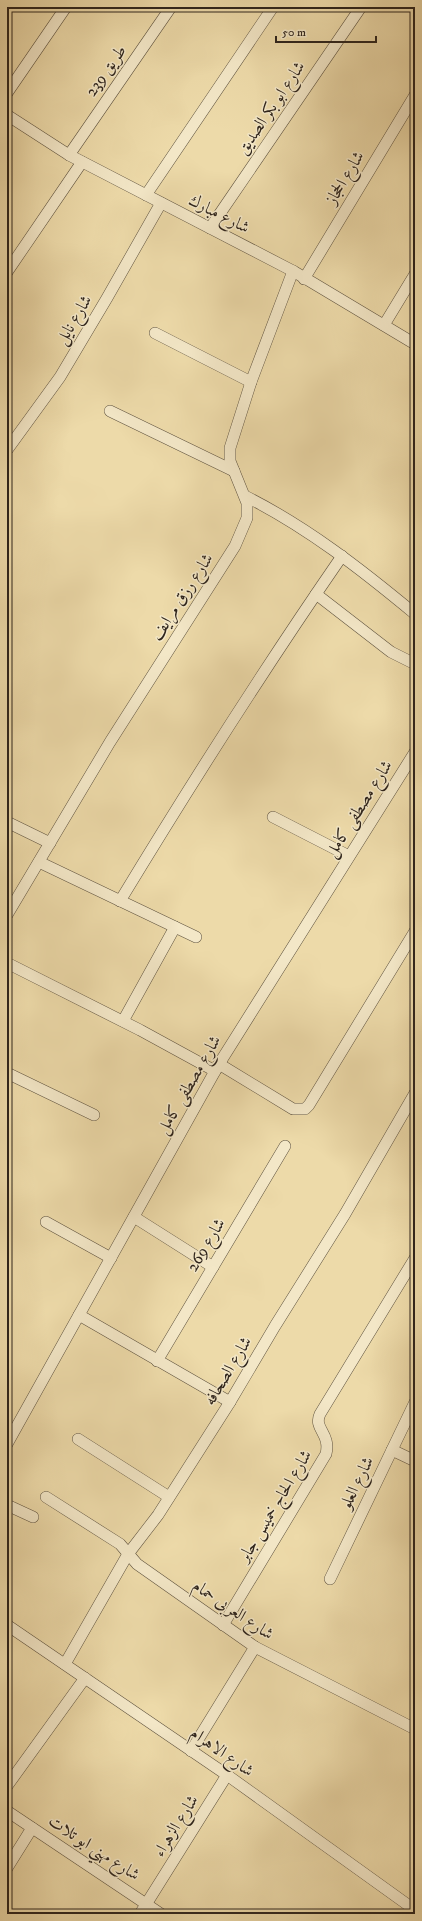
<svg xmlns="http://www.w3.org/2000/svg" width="422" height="1921" font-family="'IM FELL DW Pica',Amiri,serif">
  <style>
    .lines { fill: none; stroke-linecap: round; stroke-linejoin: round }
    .street-casing { stroke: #5e523f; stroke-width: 12 }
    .street { stroke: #f3e7c7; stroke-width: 11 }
    .labels { text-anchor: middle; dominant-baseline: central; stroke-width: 3; stroke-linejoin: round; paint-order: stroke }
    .street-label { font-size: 17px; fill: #2e241c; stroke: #f3e7c7 }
  </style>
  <rect width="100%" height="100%" fill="#eddaa9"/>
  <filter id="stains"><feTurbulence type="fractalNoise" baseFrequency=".005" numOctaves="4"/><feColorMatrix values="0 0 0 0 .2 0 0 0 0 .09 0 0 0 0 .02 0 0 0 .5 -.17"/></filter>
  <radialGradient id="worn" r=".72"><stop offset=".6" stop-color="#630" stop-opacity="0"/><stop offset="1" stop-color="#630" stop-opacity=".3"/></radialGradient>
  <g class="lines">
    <g class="street-casing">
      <g id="street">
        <polyline points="7,93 66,7"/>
        <polyline points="7,115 69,155 293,271 415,344"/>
        <polyline points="69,155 171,7"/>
        <polyline points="146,195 273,7"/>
        <polyline points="210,228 361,7"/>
        <polyline points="7,272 82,162"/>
        <polyline points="304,279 415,95"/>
        <polyline points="384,325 415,274"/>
        <polyline points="155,333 251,382"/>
        <polyline points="110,411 234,471"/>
        <polyline points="7,450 60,377 107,298 161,203"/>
        <path d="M245 496C307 527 362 570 415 614"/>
        <polyline points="316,594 391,652 415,664"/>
        <polyline points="273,817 349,856"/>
        <polyline points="7,822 50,843"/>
        <polyline points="39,862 196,937"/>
        <path d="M120 901C191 784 264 669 342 556"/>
        <polyline points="7,915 110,742 235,546 247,518 247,503 230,461 230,448 251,382 293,271"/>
        <polyline points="7,963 140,1030 215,1071"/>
        <polyline points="123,1021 175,927"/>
        <polyline points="219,1064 293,1109 305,1109 309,1105 415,931"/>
        <polyline points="7,1073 94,1115"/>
        <polyline points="134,1217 213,1267"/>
        <polyline points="46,1222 111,1258"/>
        <polyline points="79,1315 230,1402"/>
        <polyline points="157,1361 285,1146"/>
        <polyline points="78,1439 169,1497"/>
        <polyline points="7,1444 219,1064 415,752"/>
        <polyline points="392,1450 415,1461"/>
        <polyline points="46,1497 120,1544 137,1564 255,1647 415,1729"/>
        <polyline points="7,1505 33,1517"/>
        <polyline points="330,1579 415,1402"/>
        <polyline points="7,1625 227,1775 415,1910"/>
        <path d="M223 1625 326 1454C331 1433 313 1429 320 1414L415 1258"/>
        <polyline points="65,1664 128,1554 158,1515 230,1402 275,1326 345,1214 415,1093"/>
        <polyline points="191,1751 255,1647"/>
        <polyline points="7,1786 85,1678"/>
        <polyline points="7,1811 161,1914"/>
        <polyline points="7,1868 32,1828"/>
        <polyline points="140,1914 227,1775"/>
      </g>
    </g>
    <use href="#street" class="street"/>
  </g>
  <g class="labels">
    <g class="street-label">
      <text transform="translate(106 71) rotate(-55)">طريق 239</text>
      <text transform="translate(271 108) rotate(-56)">شارع ابو بكر الصديق</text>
      <text transform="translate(345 178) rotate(-59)">شارع الحجاز</text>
      <text transform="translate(219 214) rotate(27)">شارع مبارك</text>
      <text transform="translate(74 320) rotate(-59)">شارع نايل</text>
      <text transform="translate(182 597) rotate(-57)">شارع رزق مرايف</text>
      <text transform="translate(359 809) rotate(-58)">شارع مصطفى كامل</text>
      <text transform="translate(189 1085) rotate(-60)">شارع مصطفى كامل</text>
      <text transform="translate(206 1245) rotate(-59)">شارع 269</text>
      <text transform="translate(228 1371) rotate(-59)">شارع الصحافه</text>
      <text transform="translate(357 1483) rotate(-64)">شارع العلو</text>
      <text transform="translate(275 1506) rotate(-59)">شارع الحاج خميس جابر</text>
      <text transform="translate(233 1610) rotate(34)">شارع العربى حمام</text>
      <text transform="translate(222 1752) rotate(35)">شارع الاهرام</text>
      <text transform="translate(176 1826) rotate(-58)">شارع الزهراء</text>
      <text transform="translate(94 1848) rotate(33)">شارع مهني ابو تلات</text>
    </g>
  </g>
  <rect width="422" height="1921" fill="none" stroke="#eddaa9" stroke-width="24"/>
  <rect x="8" y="8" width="406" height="1905" fill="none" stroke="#2e241c" stroke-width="2"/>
  <rect x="12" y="12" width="398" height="1897" fill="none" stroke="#2e241c"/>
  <path d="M276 36v6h100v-6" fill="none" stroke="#2e241c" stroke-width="2"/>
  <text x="282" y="36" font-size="12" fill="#2e241c" stroke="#f3e7c7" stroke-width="3" paint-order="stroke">50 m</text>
  <rect width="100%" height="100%" filter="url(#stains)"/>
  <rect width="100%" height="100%" fill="url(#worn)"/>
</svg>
